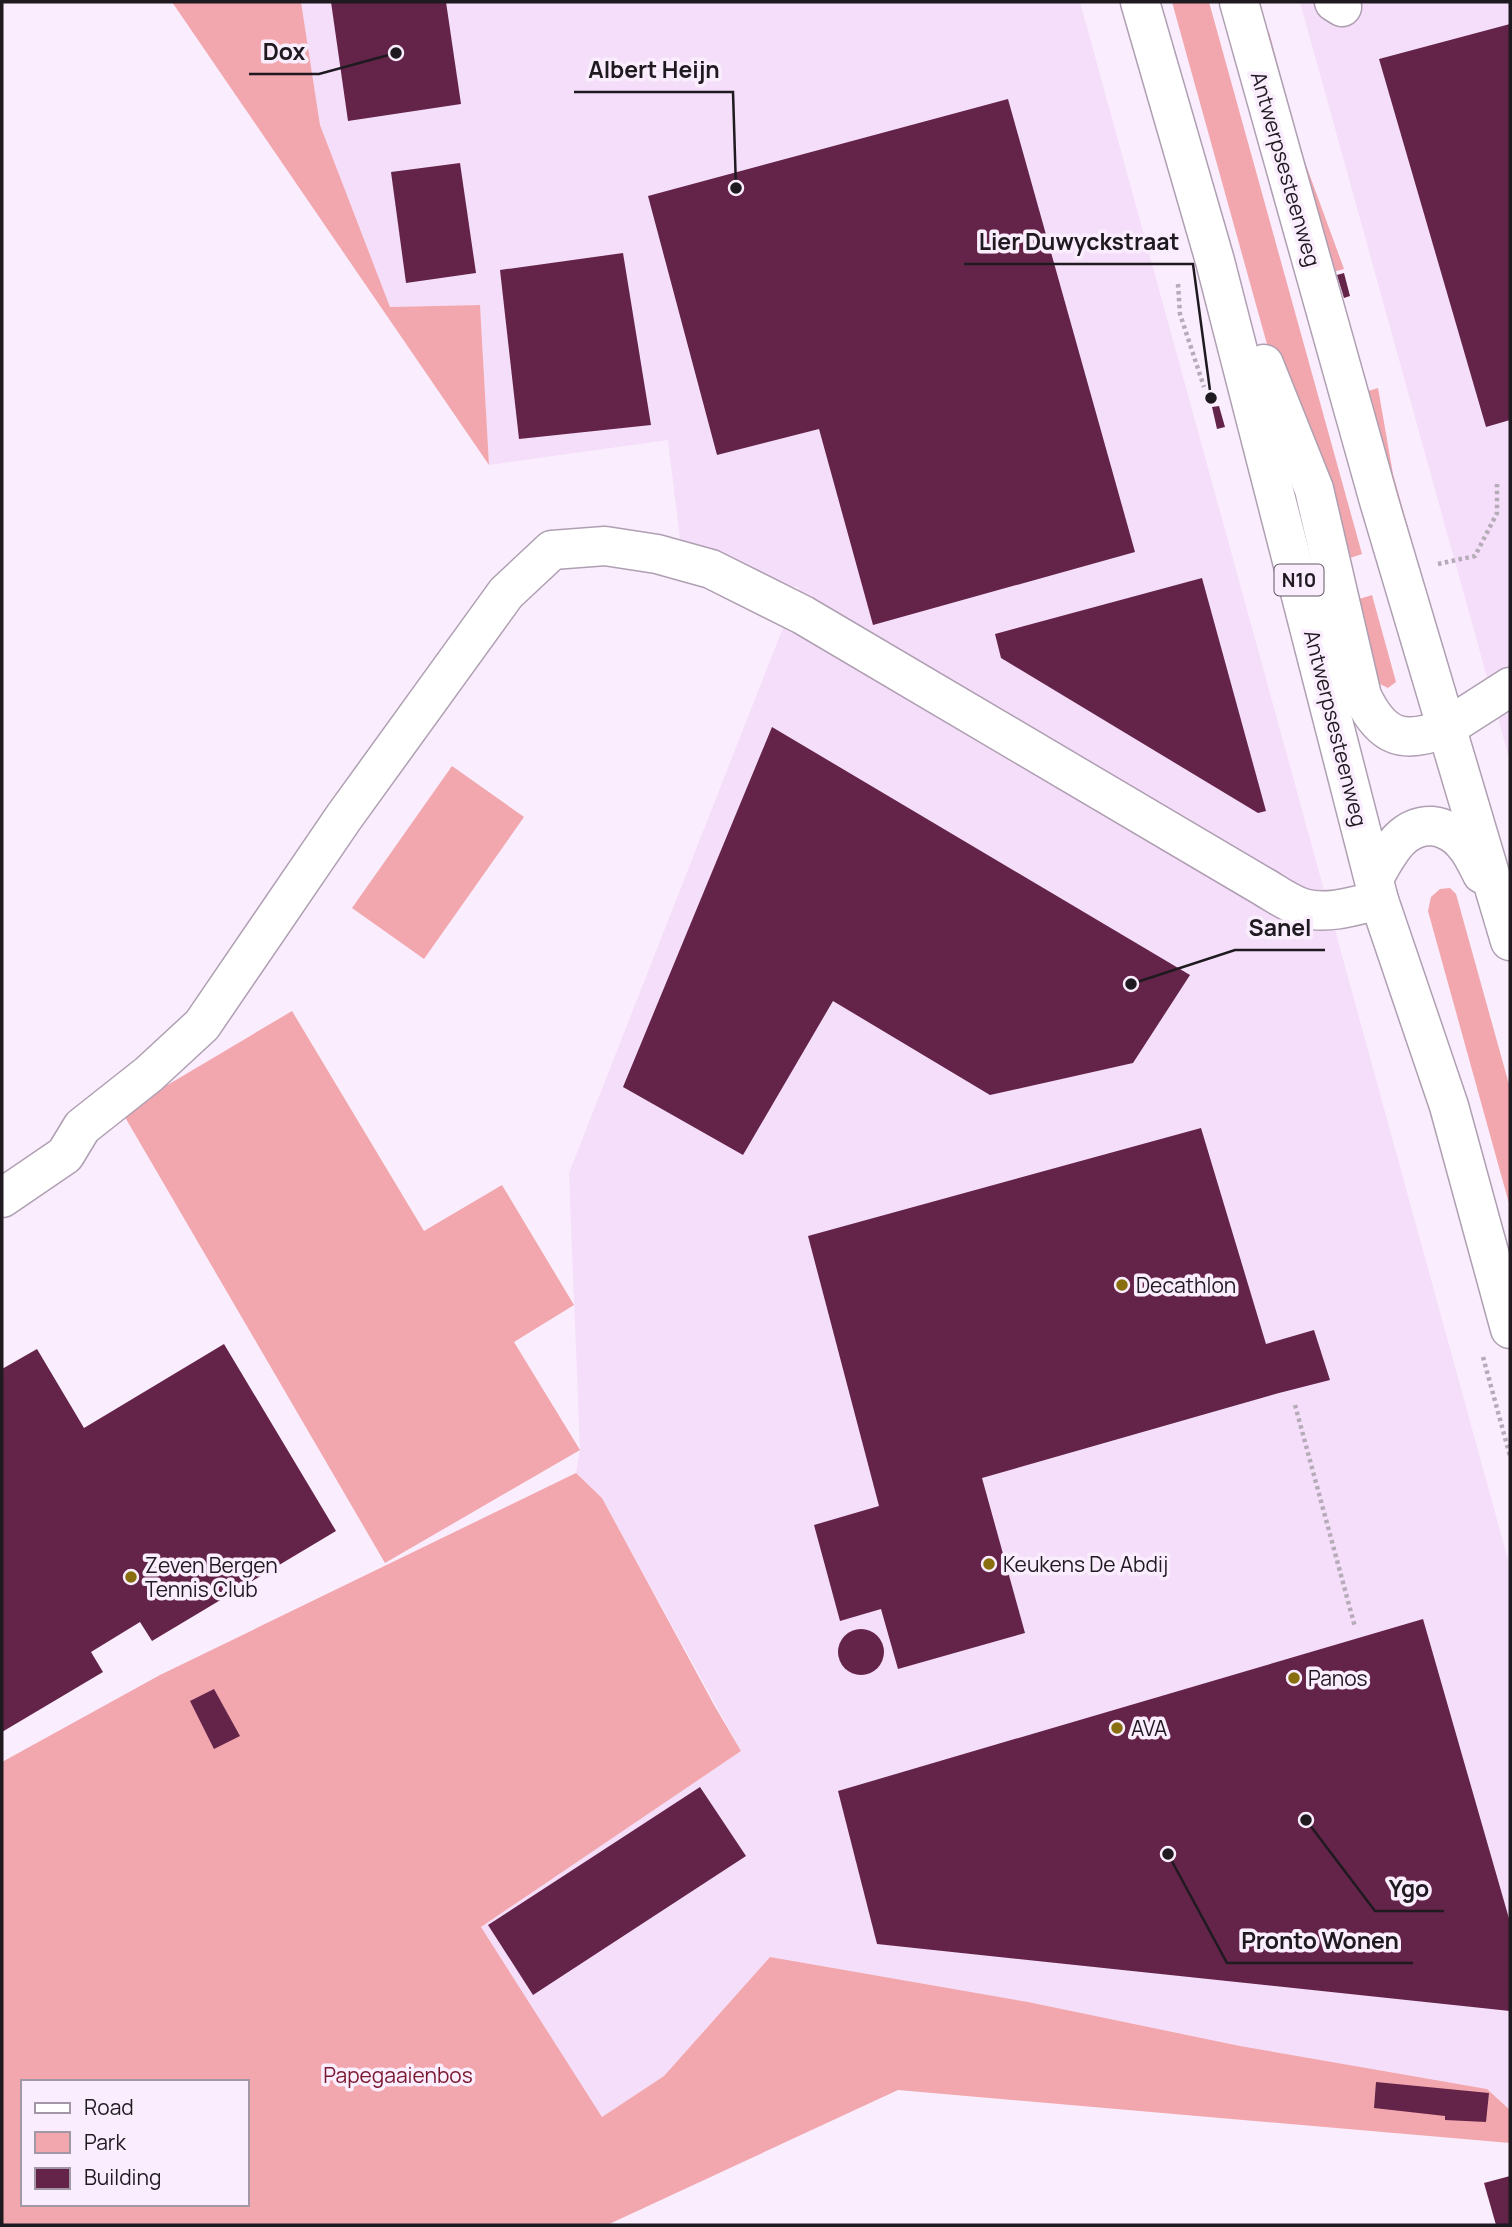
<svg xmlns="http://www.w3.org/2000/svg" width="1512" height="2227" font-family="Manrope,sans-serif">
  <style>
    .built { fill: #f5def9 }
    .green { fill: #f1a7ad; fill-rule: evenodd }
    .building { fill: #642449 }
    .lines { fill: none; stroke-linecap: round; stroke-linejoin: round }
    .minor-casing { stroke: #af9fb2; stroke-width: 41 }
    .major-casing { stroke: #af9fb2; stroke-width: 41 }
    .path { stroke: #b6abb8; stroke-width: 4.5; stroke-dasharray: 3.5 3.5; stroke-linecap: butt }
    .minor { stroke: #fff; stroke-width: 38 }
    .major { stroke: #fff; stroke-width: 38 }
    .poi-dot { fill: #886e0e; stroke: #faedfd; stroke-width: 2.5 }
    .labels { text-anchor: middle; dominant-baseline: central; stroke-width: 7; stroke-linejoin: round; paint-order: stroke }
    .shield { fill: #faedfd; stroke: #615962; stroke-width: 2 }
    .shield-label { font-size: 19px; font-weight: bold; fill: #1f1920 }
    .street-label { font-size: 21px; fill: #1f1920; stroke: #faedfd }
    .poi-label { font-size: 21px; fill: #1f1920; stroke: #faedfd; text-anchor: start }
    .park-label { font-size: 21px; fill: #7a172e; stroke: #faedfd }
    .leader { fill: none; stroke: #1f1920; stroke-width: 2.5 }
    .callout-dot { fill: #1f1920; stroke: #faedfd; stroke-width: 2.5 }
    .callout-label { font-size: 23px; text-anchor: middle; font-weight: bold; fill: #1f1920; stroke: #faedfd; stroke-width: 7; stroke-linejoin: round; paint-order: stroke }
  </style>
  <rect width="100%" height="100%" fill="#faedfd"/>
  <g class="built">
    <polygon points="301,2 1080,2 1510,1567 1510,2110 1487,2089 1240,2046 1028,2002 770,1957 664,2076 602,2117 481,1927 741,1751 602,1498 576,1473 580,1450 569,1173 799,587 685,580 668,440 489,465 480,305 390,307 320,125"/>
    <polygon points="1300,2 1510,2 1510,762 1485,670"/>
  </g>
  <g class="green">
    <polygon points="172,2 301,2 320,125 390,307 480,305 489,465"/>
    <polygon points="1172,2 1209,2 1362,554 1344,560 1270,355"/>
    <polygon points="1269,32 1299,146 1344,269 1329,273 1264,36"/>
    <polygon points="1378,388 1393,474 1412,542 1405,544 1365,392"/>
    <polygon points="1372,595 1396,682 1388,688 1380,684 1356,600"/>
    <polygon points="452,766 524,817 424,959 352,908"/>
    <polygon points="1450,888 1456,894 1510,1088 1510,1207 1428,911 1431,897 1440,889"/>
    <polygon points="292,1011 424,1231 502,1185 574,1305 514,1342 580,1450 385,1563 122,1112"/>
    <path d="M576 1473 602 1498 714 1705 741 1751 481 1927 602 2117 664 2076 770 1957 1028 2002 1240 2046 1487 2089 1510 2110V2143L898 2090 607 2225H2V1762L160 1675ZM23 2082H247V2204H23Z"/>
  </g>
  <g class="building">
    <polygon points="331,2 446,2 461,104 348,121"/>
    <polygon points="1510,24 1510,420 1486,427 1379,59"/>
    <polygon points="1008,99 1135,552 873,625 819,429 717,455 648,196"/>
    <polygon points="460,163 476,273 406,283 391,172"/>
    <polygon points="623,253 651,425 519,439 500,270"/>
    <polygon points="1344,273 1350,296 1344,298 1337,275"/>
    <polygon points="1219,406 1225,427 1217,429 1212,407"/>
    <polygon points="1202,578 1266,811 1258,813 1001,658 995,634"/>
    <polygon points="772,727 1190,975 1133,1063 990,1095 833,1001 743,1155 623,1087"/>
    <polygon points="1201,1128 1266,1344 1314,1330 1330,1380 1279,1393 982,1478 1025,1633 898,1669 881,1609 840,1621 814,1525 879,1506 808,1236"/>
    <polygon points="224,1344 336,1531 152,1641 140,1622 91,1652 103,1672 2,1732 2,1369 37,1349 84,1428"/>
    <polygon points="1423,1619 1510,1922 1510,2011 877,1944 838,1791"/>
    <circle cx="861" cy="1652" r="23"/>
    <polygon points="214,1689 240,1736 214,1749 190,1701"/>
    <polygon points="700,1787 746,1856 533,1995 488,1925"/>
    <polygon points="1376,2082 1489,2093 1486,2122 1445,2120 1445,2116 1374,2108"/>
    <polygon points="1510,2176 1510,2225 1496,2225 1484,2183"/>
  </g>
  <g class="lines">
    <g class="minor-casing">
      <g id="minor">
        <polyline points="1334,2 1342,7"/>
        <polyline points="1446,728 1510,687"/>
        <path d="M2 1198 65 1155 82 1127 149 1074 202 1025 344 817 506 593 552 550 605 546 657 554 711 569 803 615 1264 887C1276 894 1290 904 1303 908 1327 915 1355 906 1379 900"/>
      </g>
    </g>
    <g class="major-casing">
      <g id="major">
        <polyline points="1140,2 1215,261 1379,900 1449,1106 1510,1329"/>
        <polyline points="1239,2 1379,501 1510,941"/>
        <path d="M1264 364 1314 489 1362 696C1382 738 1403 745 1446 728"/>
        <path d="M1374 878C1388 854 1401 825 1432 826 1444 827 1458 835 1465 845 1472 853 1477 864 1482 874"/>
      </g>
    </g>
    <g class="path">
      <polyline points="1178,284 1180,314 1204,387"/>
      <polyline points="1438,564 1475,556 1497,513 1497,484"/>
      <polyline points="1483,1357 1510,1456"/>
      <polyline points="1295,1405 1355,1627"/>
    </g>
    <use href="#minor" class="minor"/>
    <use href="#major" class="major"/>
  </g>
  <g class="poi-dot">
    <circle cx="1122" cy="1285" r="7"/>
    <circle cx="989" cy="1564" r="7"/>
    <circle cx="131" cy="1577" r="7"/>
    <circle cx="1294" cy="1678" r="7"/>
    <circle cx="1117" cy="1728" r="7"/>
  </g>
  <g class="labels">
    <rect class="shield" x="1274.5" y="564.5" width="49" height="31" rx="5"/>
    <g class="shield-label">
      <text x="1299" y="580">N10</text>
    </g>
    <g class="street-label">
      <text transform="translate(1286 169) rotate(74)">Antwerpsesteenweg</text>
      <text transform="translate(1336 728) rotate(76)">Antwerpsesteenweg</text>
    </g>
    <g class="poi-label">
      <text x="1136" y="1285">Decathlon</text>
      <text x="1003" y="1564">Keukens De Abdij</text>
      <text x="145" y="1565">Zeven Bergen<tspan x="145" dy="24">Tennis Club</tspan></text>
      <text x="1308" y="1678">Panos</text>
      <text x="1131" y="1728">AVA</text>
    </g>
    <g class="park-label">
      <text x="398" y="2075">Papegaaienbos</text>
    </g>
  </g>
  <path class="leader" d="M396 53L319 74H249M736 188L733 92H574M1211 398L1193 264H964M1131 984L1235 950H1325M1306 1820L1375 1911H1444M1168 1854L1227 1963H1413"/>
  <g class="callout-dot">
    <circle cx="396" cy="53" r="7"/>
    <circle cx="736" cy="188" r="7"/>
    <circle cx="1211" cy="398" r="7"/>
    <circle cx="1131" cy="984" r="7"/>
    <circle cx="1306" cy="1820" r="7"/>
    <circle cx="1168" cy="1854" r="7"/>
  </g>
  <g class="callout-label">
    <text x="284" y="60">Dox</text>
    <text x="654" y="78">Albert Heijn</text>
    <text x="1079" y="250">Lier Duwyckstraat</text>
    <text x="1280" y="936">Sanel</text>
    <text x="1409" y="1897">Ygo</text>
    <text x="1320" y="1949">Pronto Wonen</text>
  </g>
  <rect width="1512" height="2227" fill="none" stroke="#1f1920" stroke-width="7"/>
  <rect x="21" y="2080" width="228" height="126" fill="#faedfd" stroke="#a298a5" stroke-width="2"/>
  <rect x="35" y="2103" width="35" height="10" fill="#ffffff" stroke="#a298a5" stroke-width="2"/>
  <text x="84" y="2115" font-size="21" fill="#1f1920">Road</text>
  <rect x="35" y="2132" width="35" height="21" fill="#f1a7ad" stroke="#a298a5" stroke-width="2"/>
  <text x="84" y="2150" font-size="21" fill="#1f1920">Park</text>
  <rect x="35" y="2168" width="35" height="21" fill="#642449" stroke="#a298a5" stroke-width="2"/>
  <text x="84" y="2185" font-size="21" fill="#1f1920">Building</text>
</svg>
